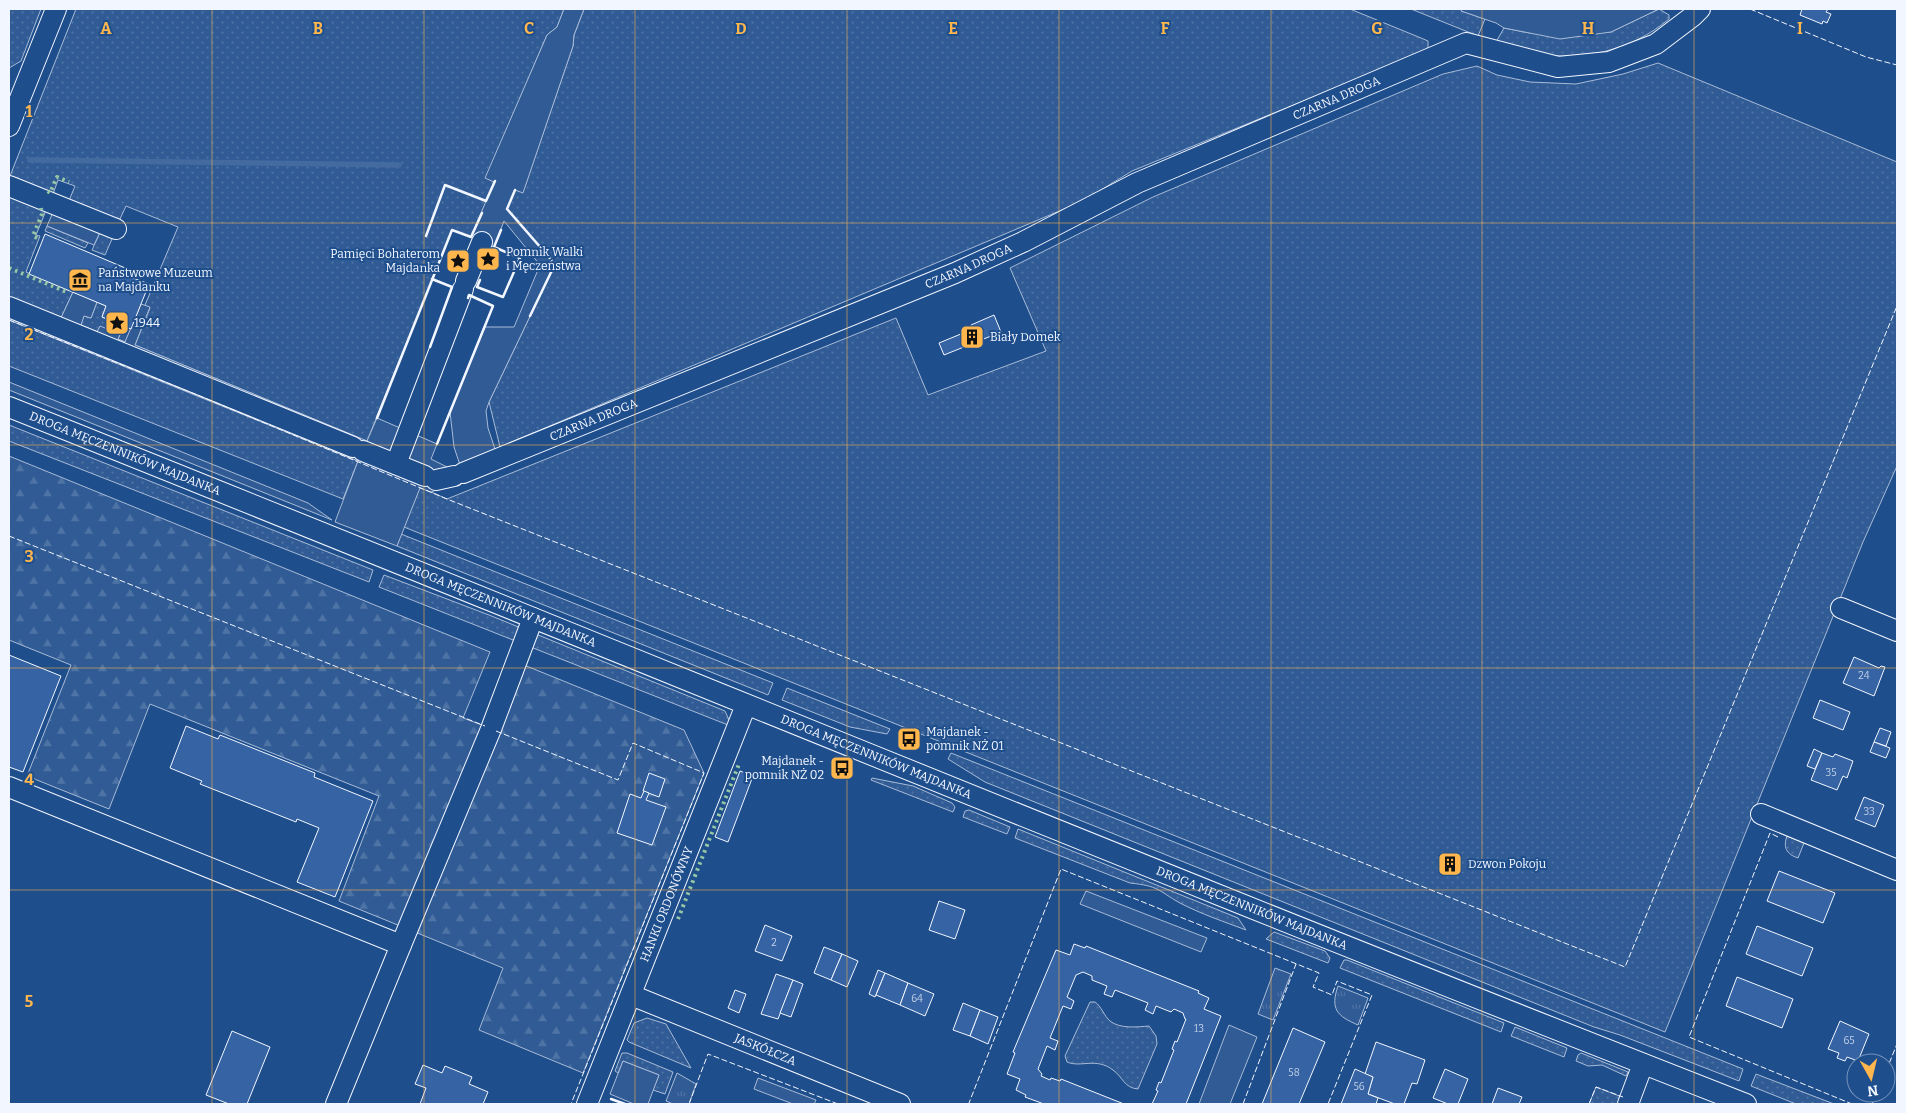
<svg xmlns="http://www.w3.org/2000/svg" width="1906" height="1113" font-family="Bitter,serif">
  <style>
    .grass { fill: url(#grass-dots); stroke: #a8bbd7 }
    .forest { fill: url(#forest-firs); stroke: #a8bbd7 }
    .park { fill: url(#park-tufts); stroke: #a8bbd7 }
    .built { fill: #305b95; stroke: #a8bbd7 }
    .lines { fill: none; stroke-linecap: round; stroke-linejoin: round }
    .stream { stroke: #446ba0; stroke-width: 5.5 }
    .building { fill: #3563a3; stroke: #f2f6ff }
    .minor-casing { stroke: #f2f6ff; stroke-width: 22 }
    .minor { stroke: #1f4e8c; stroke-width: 20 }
    .hedge { stroke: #97c8a6; stroke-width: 4; stroke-dasharray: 2.5 4; stroke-linecap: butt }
    .fence { stroke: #f2f6ff; stroke-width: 1; stroke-dasharray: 6 2.5; stroke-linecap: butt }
    .wall { stroke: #f2f6ff; stroke-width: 2.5 }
    .grid { fill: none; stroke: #ffb74d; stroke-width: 1; stroke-opacity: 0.55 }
    .labels { text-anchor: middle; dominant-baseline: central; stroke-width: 4; stroke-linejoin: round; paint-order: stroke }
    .number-label { font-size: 10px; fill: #c3d1e8 }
    .street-label { font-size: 12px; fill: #f2f6ff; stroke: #1f4e8c }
    .poi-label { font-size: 12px; fill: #f2f6ff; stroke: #1f4e8c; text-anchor: start }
    .grid-label { font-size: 16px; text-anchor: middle; font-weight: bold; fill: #ffb74d; stroke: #1f4e8c; stroke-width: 4; stroke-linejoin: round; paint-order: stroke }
  </style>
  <defs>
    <pattern id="grass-dots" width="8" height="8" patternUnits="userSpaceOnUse" patternTransform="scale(1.25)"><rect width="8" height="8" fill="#305b95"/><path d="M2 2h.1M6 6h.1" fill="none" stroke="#4e73a5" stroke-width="1.8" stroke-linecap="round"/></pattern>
    <pattern id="forest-firs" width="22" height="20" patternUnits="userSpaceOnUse" patternTransform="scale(1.25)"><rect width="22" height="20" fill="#305b95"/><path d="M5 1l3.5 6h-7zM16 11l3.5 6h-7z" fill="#4e73a5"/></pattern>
    <pattern id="park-tufts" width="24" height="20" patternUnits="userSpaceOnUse" patternTransform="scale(1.25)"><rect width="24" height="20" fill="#305b95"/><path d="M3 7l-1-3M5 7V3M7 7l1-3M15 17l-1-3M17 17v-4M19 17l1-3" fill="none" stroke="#4e73a5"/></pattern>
  </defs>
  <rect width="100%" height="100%" fill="#1f4e8c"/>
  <g class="grass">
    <polygon points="9,9 41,9 21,61 9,68"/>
    <polygon points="76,9 564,9 557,27 547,35 486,178 495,181 471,237 452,230 367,441 135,345 150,308 145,305 178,227 126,206 120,219 113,222 68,203 75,186 58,180 52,197 13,181 10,176"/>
    <polygon points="584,9 1350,9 1421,38 1428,41 1428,48 1423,52 1132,171 1083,201 500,447 489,402 555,264 507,209 515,190 523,192 573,46 574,35"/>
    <polygon points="1411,9 1462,9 1462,11 1485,19 1478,36"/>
    <path d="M1659 9 1669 15V19C1631 51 1581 62 1533 53 1520 51 1508 46 1496 42L1504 28 1530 33 1611 32Z"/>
    <polygon points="1658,63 1897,162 1897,466 1863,542 1665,1032 404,527 420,487 447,499 896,318 928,395 1046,351 1010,268 1153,197 1443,74 1477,66 1497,75 1530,82 1576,84 1623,74"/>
    <polygon points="9,193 43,206 45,213 36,235 40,236 26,272 73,292 60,320 9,299"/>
    <polygon points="47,226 88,243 85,248 45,231"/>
    <polygon points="101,230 108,232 112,239 105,255 92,250"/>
    <polygon points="97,302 106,306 102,317 131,329 125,342 118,339 120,335 100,327 98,332 80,325 84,316 91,318"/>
    <polygon points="9,320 195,394 358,461 343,499 9,366"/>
    <polygon points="9,425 373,570 369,582 9,441"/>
    <polygon points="401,534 773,683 768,695 397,546"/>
    <polygon points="384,575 489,615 725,711 729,720 728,725 379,587"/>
    <polygon points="787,688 890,729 887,734 850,727 782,700"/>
    <polygon points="951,753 1743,1069 1739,1081 1620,1035 1594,1027 985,782 948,759"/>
    <polygon points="872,778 913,786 952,803 955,807 953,812 871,780"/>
    <polygon points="969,810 1010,827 1007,834 963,817 965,811"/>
    <path d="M1018 829 1238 918 1246 930C1225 922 1201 914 1180 903 1157 890 1159 886 1130 883L1015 838Z"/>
    <path d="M1787 836 1804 843 1798 858C1786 854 1783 847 1787 836Z"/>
    <polygon points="1274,932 1325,951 1330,958 1328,963 1266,939"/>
    <polygon points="1344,960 1347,960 1504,1023 1501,1032 1340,968"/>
    <path d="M1090 1002H1095C1102 1007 1104 1016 1110 1021 1120 1029 1137 1027 1149 1026L1156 1036 1157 1044 1138 1089C1124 1088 1123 1077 1113 1070 1096 1057 1081 1068 1067 1062L1065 1056Z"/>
    <polygon points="647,1018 666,1024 691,1068 629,1042 627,1040 634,1023"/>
    <polygon points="1515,1027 1567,1048 1564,1057 1511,1036"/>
    <polygon points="622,1053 627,1053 673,1072 665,1094 653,1090 659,1075 623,1061 618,1073 615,1071"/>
    <polygon points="1581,1053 1628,1072 1626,1076 1602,1065 1588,1066 1576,1061 1578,1055"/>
    <polygon points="1756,1074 1834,1104 1796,1104 1751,1086"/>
    <polygon points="1596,1087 1622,1097 1620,1104 1589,1104"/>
  </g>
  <polygon class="forest" points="9,456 490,652 463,718 498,731 524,665 684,730 704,773 583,1073 479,1030 503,968 339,901 379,796 150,704 109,809 27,776 71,665 9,640"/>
  <g class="park">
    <polygon points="1275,968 1291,974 1273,1020 1258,1014"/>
    <path d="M1338 986 1368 998 1358 1025C1337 1016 1330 1009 1338 986Z"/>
    <polygon points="677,1073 696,1084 689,1104 673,1104 666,1101"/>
  </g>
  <g class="built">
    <polygon points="564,9 584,9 574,35 573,46 523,193 515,190 507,209 555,264 489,402 486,411 488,428 496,452 465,480 454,447 450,412 484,327 514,327 540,265 504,221 494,247 471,237 494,182 485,178 547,35 557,27"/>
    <polygon points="1462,9 1659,9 1611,32 1560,39 1504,28 1496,23 1461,11"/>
    <polygon points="54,210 101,230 94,245 47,226"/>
    <polygon points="73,292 97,302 91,318 84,316 81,325 97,332 100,326 120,334 118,339 125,342 141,304 150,307 135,345 367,441 377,418 437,444 431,459 451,469 456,483 431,492 420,488 397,546 335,522 358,461 9,320 9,299 60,320"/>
    <polygon points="9,382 308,503 332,520 9,390"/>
    <polygon points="1086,891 1207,938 1201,952 1080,904"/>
    <polygon points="1229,1025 1257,1037 1230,1104 1199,1104"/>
    <polygon points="623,1061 659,1075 648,1104 634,1104 610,1094"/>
    <polygon points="758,1078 816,1100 814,1104 793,1104 754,1089"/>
  </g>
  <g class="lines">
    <polyline class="stream" points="30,160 399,165"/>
  </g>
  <g class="building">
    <polygon points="1802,9 1828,9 1826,12 1831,14 1827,23 1823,21 1822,24 1800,15"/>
    <polygon points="45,234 130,270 128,276 149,284 131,329 102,317 106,306 29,274"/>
    <polygon points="994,315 1001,332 944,355 939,343 973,329 971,325"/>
    <polygon points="9,655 61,676 23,772 9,767"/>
    <polygon points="1854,657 1879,668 1881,666 1885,667 1874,696 1843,683"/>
    <polygon points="1820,700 1850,712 1843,730 1813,718"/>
    <polygon points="186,726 218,739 220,735 315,773 314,777 373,801 335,897 297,882 319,828 297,819 296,822 200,784 202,781 170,768"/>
    <polygon points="1880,728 1891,732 1886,746 1874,742"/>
    <polygon points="1874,742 1890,748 1886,758 1870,752"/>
    <polygon points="1814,749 1822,753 1815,769 1807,766"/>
    <polygon points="1822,753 1833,757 1835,754 1853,761 1847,778 1843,776 1837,790 1811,780"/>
    <polygon points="740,771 753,776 728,842 715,837"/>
    <polygon points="649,773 665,779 659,797 643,791"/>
    <polygon points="644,791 649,793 646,800 666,807 652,845 617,833 630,794 641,798"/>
    <polygon points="1864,797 1884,805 1875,827 1855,819"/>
    <polygon points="1448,858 1455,861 1452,870 1445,867"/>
    <polygon points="1779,871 1835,893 1823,923 1767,901"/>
    <polygon points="939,901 965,910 955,939 929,930"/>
    <polygon points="765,925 792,936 782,961 755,951"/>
    <polygon points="1757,926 1813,948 1802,976 1746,954"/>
    <polygon points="1074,944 1085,948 1086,946 1199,991 1198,993 1209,998 1204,1009 1221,1016 1186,1104 1152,1104 1158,1091 1156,1090 1159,1082 1161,1083 1174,1050 1172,1049 1175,1041 1177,1042 1186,1019 1185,1019 1183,1013 1174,1009 1171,1012 1156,1006 1153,1014 1145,1010 1148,1003 1115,990 1112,997 1104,994 1107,986 1092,980 1092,976 1083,972 1076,975 1067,997 1074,1001 1071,1009 1063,1006 1050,1038 1058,1041 1055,1050 1047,1046 1038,1069 1042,1074 1041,1076 1050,1080 1051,1078 1060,1081 1061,1079 1124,1104 1044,1104 1025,1097 1026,1095 1016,1090 1020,1079 1007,1074 1015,1053 1013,1052 1056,950 1070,955"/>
    <polygon points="824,947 842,954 831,980 814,973"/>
    <polygon points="842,954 858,961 847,987 831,980"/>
    <polygon points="878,970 885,973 875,997 869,994"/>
    <polygon points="885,973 908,983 900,1005 876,995"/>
    <polygon points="776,974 793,980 778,1019 761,1014"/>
    <polygon points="1737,977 1793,999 1782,1028 1726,1006"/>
    <polygon points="793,980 803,984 791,1017 780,1013"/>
    <polygon points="908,983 934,994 925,1016 900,1005"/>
    <polygon points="735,990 746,994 739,1013 728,1008"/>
    <polygon points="963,1003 980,1010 970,1036 953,1030"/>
    <polygon points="980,1010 998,1017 988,1044 970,1036"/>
    <polygon points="1840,1021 1869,1034 1858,1061 1847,1057 1845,1061 1837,1058 1839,1053 1828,1049"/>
    <polygon points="1293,1028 1325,1042 1299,1104 1262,1104"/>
    <polygon points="232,1031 270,1047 247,1104 229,1104 206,1095"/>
    <polygon points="1376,1042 1425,1060 1417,1084 1412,1083 1404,1104 1395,1104 1368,1094 1373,1077 1365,1074"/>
    <polygon points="423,1065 442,1073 445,1066 472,1077 469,1084 488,1092 483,1104 420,1104 426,1088 415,1084"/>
    <polygon points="1355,1069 1373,1077 1368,1094 1378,1098 1376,1104 1341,1104"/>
    <polygon points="1445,1069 1468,1079 1458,1104 1448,1104 1433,1098"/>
    <polygon points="1498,1088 1522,1097 1519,1104 1492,1104"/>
  </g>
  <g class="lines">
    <g class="minor-casing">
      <g id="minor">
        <polyline points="9,126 56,9"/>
        <polyline points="9,186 116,229"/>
        <polyline points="466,281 482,242"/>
        <polyline points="9,307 353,447"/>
        <path id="s1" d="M9 407C588 638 1165 877 1746 1104"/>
        <polyline points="363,451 425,476"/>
        <polyline points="396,464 463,289"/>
        <path id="s2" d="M463 473 955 273 1023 242 1137 183 1466 43 1558 67 1609 62 1656 44 1693 16 1700 9"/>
        <polyline points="436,480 454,476"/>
        <polyline points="1841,608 1897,631"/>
        <polyline points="9,787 401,945 336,1104"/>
        <polyline points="1761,814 1897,870"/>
        <polyline points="401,945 491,729 533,618"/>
        <path id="s3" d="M631 995 900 1104"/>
        <path id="s4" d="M587 1104 746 705"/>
        <polyline points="1628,1104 1643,1064"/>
      </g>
    </g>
    <use href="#minor" class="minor"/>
    <g class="hedge">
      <polyline points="48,191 50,193 57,177 69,182"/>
      <polyline points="37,238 33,236 42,214 41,208"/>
      <polyline points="9,268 69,293"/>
      <polyline points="678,919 739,764"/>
    </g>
    <g class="fence">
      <polyline points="1750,9 1866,57 1897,65"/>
      <polyline points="9,320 195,394 447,499 1625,967 1897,306"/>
      <polyline points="9,536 485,726"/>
      <polyline points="496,731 618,780 633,743 704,773 571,1104"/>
      <polyline points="1778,837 1770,833 1689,1037 1852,1104"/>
      <polyline points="1886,1071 1897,1044"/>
      <polyline points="689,1104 708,1054 838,1104"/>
      <polyline points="971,1104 969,1103 1061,869 1319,973 1313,987 1332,995 1337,981 1372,995 1328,1104"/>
      <polyline points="1243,1104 1296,964"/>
      <polyline points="1589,1104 1596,1087 1623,1097"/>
      <polyline points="1872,1104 1877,1093"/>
    </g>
    <g class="wall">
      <polyline points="515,190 507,209 555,264 530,316"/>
      <polyline points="426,236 445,185 486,201 495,181"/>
      <polyline points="480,280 477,287 503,297 520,258 494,247 501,230"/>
      <polyline points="430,347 452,287 432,279"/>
      <polyline points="377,418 452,230 471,237 482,213"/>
      <polyline points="437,444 493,306 469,295 468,298"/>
      <polyline points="611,1099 625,1104"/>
    </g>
  </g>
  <path class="grid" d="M212 9V1104M424 9V1104M635 9V1104M847 9V1104M1059 9V1104M1271 9V1104M1482 9V1104M1694 9V1104M9 223H1897M9 445H1897M9 668H1897M9 890H1897"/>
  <defs>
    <g id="sight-square" transform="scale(1.25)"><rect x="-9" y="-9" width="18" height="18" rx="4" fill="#ffb74d" stroke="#1f4e8c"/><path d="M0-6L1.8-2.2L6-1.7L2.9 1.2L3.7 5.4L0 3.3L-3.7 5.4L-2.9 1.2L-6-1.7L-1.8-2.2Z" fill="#111"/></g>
    <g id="museum-square" transform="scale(1.25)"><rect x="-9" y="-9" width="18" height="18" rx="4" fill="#ffb74d" stroke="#1f4e8c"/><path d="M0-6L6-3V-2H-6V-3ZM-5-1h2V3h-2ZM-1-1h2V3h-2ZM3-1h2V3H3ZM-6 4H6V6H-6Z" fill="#111"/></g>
    <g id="building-square" transform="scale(1.25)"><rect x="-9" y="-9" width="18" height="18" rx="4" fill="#ffb74d" stroke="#1f4e8c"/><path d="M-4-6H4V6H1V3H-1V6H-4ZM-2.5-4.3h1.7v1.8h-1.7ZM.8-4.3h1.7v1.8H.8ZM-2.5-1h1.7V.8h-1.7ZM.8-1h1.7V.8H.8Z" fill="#111"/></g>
    <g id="bus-square" transform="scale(1.25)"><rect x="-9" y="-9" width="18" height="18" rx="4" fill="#ffb74d" stroke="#1f4e8c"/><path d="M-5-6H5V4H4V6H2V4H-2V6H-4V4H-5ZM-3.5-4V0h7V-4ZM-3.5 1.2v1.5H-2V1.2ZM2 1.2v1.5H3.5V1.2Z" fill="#111"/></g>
  </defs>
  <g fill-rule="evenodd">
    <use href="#sight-square" x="488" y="259"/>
    <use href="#sight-square" x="458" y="261"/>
    <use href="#museum-square" x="80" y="280"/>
    <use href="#sight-square" x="117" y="323"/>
    <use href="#building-square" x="972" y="337"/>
    <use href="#bus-square" x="909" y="739"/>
    <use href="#bus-square" x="842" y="768"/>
    <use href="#building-square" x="1450" y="864"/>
  </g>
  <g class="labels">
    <g class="number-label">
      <text x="1864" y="676">24</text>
      <text x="1831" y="773">35</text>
      <text x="1869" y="812">33</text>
      <text x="774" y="943">2</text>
      <text x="917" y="999">64</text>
      <text x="1199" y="1029">13</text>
      <text x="1849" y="1041">65</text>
      <text x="1294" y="1073">58</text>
      <text x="1359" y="1087">56</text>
    </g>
    <g class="street-label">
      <text stroke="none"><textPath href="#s2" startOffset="951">CZARNA DROGA</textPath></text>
      <text stroke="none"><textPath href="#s2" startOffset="546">CZARNA DROGA</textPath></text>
      <text stroke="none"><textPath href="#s2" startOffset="141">CZARNA DROGA</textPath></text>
      <text stroke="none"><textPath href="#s1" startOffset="125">DROGA MĘCZENNIKÓW MAJDANKA</textPath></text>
      <text stroke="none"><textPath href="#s1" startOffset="530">DROGA MĘCZENNIKÓW MAJDANKA</textPath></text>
      <text stroke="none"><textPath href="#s1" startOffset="935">DROGA MĘCZENNIKÓW MAJDANKA</textPath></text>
      <text stroke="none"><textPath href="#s4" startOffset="215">HANKI ORDONÓWNY</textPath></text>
      <text stroke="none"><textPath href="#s1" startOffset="1340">DROGA MĘCZENNIKÓW MAJDANKA</textPath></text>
      <text stroke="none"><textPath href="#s3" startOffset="145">JASKÓŁCZA</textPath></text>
    </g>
    <g class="poi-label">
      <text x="506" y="252">Pomnik Walki<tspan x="506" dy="14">i Męczeństwa</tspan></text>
      <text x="440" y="254" text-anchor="end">Pamięci Bohaterom<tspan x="440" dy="14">Majdanka</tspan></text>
      <text x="98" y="273">Państwowe Muzeum<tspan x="98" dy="14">na Majdanku</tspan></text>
      <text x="134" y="323">1944</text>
      <text x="990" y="337">Biały Domek</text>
      <text x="926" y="732">Majdanek -<tspan x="926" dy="14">pomnik NŻ 01</tspan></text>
      <text x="824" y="761" text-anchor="end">Majdanek -<tspan x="824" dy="14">pomnik NŻ 02</tspan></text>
      <text x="1468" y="864">Dzwon Pokoju</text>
    </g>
  </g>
  <g class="grid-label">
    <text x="106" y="34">A</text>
    <text x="318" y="34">B</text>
    <text x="529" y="34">C</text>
    <text x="741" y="34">D</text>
    <text x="953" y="34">E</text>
    <text x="1165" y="34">F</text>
    <text x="1377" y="34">G</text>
    <text x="1588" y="34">H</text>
    <text x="1800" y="34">I</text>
    <text x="29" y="117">1</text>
    <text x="29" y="340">2</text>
    <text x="29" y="562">3</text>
    <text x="29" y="785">4</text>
    <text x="29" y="1007">5</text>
  </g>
  <rect width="1906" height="1113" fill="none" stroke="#f2f6ff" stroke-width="20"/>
  <g transform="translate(1871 1078) rotate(172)"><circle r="24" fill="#1f4e8c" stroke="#7391ba"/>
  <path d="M0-4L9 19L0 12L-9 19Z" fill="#ffb74d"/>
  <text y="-8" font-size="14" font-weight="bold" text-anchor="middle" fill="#f2f6ff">N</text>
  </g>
</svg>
